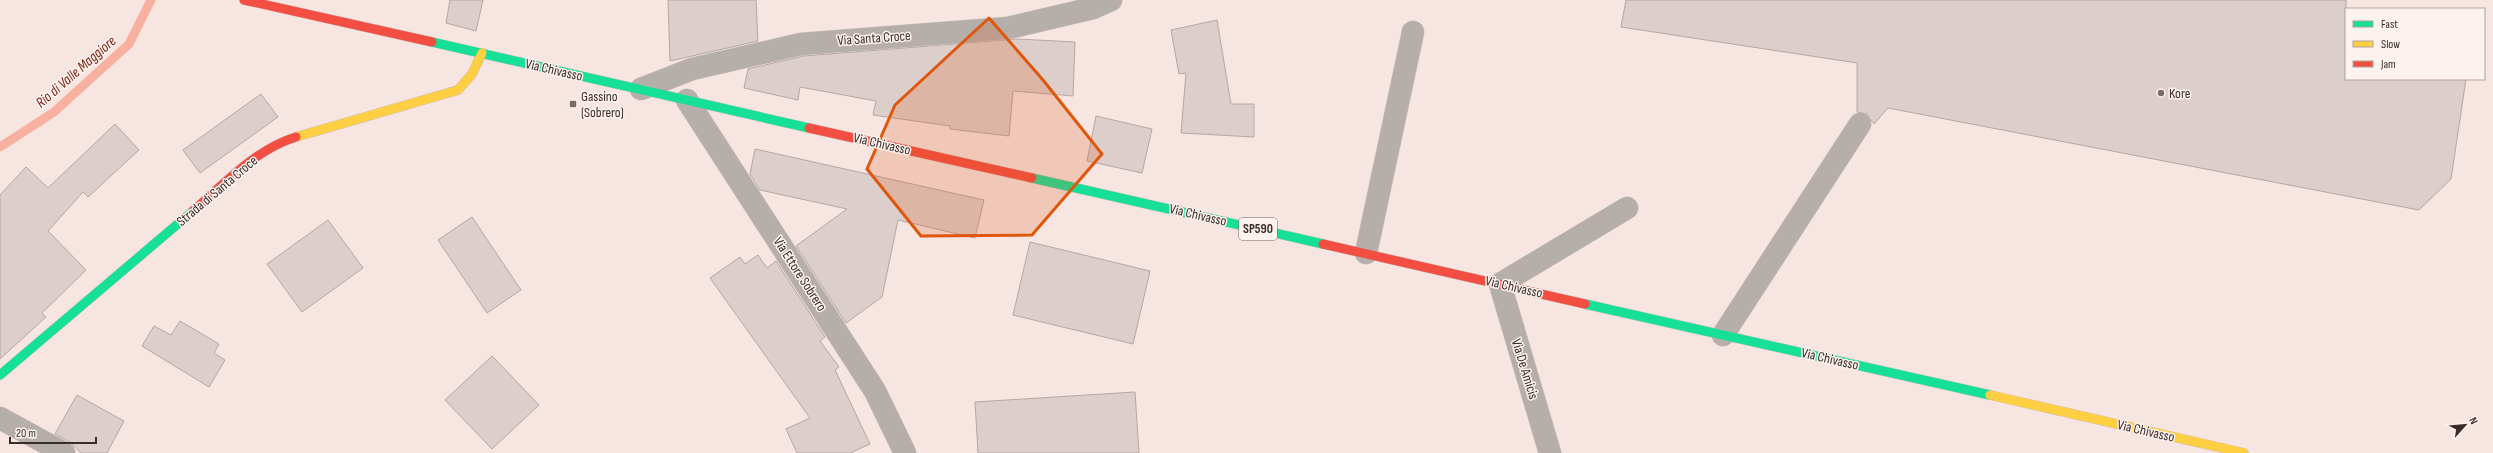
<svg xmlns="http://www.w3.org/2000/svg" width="2493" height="453" font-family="'Sofia Sans Condensed',sans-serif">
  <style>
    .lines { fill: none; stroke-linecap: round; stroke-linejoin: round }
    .stream { stroke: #f8b1a0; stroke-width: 9 }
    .building { fill: #dccecb; stroke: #b4a7a4 }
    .street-casing { stroke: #cec1be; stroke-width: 23 }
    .fast-casing { stroke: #cec1be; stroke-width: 10 }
    .slow-casing { stroke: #cec1be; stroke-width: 10 }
    .jam-casing { stroke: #cec1be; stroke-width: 10 }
    .street { stroke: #b5aeab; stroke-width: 22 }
    .fast { stroke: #16e098; stroke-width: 9 }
    .slow { stroke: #ffcf43; stroke-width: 9 }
    .jam { stroke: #f24e42; stroke-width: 9 }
    .marked { fill: #df570d; fill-opacity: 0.2; stroke: #df570d; stroke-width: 3; stroke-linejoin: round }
    .poi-dot { fill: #7a6d69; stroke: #fef2ef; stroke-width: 1.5 }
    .labels { text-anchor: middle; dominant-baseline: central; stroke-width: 3; stroke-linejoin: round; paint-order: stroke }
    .shield { fill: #fef2ef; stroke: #736764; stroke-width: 1 }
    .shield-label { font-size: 13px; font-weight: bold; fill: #372c29 }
    .street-label { font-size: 14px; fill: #372c29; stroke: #fef2ef }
    .poi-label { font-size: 14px; fill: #372c29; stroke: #fef2ef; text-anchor: start }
    .water-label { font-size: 15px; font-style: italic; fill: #782613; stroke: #fef2ef }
  </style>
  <rect width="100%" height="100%" fill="#f6e5e1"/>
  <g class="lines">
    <polyline class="stream" points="0,147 54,112 129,44 151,0"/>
  </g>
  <g class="building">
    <polygon points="450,0 483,0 476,31 446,23"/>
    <polygon points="668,0 756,0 758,41 670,61"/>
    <polygon points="1626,0 2346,0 2346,79 2466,79 2451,179 2419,210 1888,108 1874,124 1867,114 1857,112 1857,63 1621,27"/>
    <polygon points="1217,20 1231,104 1254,104 1254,137 1181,133 1186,73 1179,74 1171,30"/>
    <polygon points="1017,39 1075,42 1073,96 1013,91 1009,136 950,129 950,126 873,115 876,101 800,87 798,100 744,88 748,69 803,56"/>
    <polygon points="261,94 278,117 200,173 183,150"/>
    <polygon points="1096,116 1152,129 1142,173 1087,161"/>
    <polygon points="115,124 139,150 88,197 83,192 48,231 86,270 42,313 46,317 0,359 0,195 26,167 48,188"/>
    <polygon points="755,149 984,200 975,238 898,220 882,297 846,323 796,246 847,209 760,190 750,174"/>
    <polygon points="472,217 521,290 487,313 438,240"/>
    <polygon points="328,220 363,268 302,312 267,264"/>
    <polygon points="1030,242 1150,271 1133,344 1013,315"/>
    <polygon points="758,255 767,268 776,261 825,337 820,341 839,367 835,370 870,444 850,453 797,453 786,429 810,418 710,278 740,257 745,264"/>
    <polygon points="180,321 219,344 214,353 225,360 209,387 142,346 154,326 171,335"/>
    <polygon points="492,356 539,405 492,449 445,400"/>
    <polygon points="1135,392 1139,453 978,453 975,402"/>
    <polygon points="77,395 124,421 107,453 81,453 70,442 55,434"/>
  </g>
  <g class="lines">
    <g class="street-casing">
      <g id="street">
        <polyline points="641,89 692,69 801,44 1008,28 1093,8 1111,0"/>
        <polyline points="687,100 875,391 905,453"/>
        <polyline points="1366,253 1413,32"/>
        <polyline points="1723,335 1860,124"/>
        <polyline points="0,418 64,453"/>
        <polyline points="1550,453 1500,284 1627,208"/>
      </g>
    </g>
    <g class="fast-casing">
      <g id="fast">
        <polyline points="432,42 809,128"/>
        <polyline points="1032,178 1323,244"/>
        <polyline points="1585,304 1990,395"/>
        <polyline points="0,375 193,211"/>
      </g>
    </g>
    <g class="slow-casing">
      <g id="slow">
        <polyline points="296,137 458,90 472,74 482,53"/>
        <polyline points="1990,395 2244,453"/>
      </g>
    </g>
    <g class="jam-casing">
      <g id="jam">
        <polyline points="244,0 432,42"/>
        <polyline points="809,128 1032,178"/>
        <path d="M193 211C224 184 256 149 296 137"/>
        <polyline points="1323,244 1585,304"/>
      </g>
    </g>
    <use href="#street" class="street"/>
    <use href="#fast" class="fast"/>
    <use href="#slow" class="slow"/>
    <use href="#jam" class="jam"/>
  </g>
  <path class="marked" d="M989 18 1043 80 1102 154 1032 235 921 236 867 169 895 105Z"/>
  <g class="poi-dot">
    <circle cx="2161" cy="93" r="4"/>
    <rect x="569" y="100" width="8" height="8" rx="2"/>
  </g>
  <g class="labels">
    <rect class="shield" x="1239" y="218" width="38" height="22" rx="3"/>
    <g class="shield-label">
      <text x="1258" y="229">SP590</text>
    </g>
    <g class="street-label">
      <text transform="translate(874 38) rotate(-4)">Via Santa Croce</text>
      <text transform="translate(554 70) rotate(13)">Via Chivasso</text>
      <text transform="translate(882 144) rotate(13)">Via Chivasso</text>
      <text transform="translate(217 191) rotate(-40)">Strada di Santa Croce</text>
      <text transform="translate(1198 215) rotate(13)">Via Chivasso</text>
      <text transform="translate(800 274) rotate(57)">Via Ettore Sobrero</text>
      <text transform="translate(1514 287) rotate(13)">Via Chivasso</text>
      <text transform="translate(1830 359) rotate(13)">Via Chivasso</text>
      <text transform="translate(1525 369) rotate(73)">Via De Amicis</text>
      <text transform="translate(2146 431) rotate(13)">Via Chivasso</text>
    </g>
    <g class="poi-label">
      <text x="2169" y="93">Kore</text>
      <text x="581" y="96">Gassino<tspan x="581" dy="16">(Sobrero)</tspan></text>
    </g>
    <g class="water-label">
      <text transform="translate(76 72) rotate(-41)">Rio di Valle Maggiore</text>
    </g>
  </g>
  <rect x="2345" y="8" width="140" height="72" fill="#fef2ef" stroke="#aea3a0"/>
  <rect x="2353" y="21" width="20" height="6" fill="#16e098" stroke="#aea3a0"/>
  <text x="2381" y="28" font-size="12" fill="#372c29">Fast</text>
  <rect x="2353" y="41" width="20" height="6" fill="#ffcf43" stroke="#aea3a0"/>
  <text x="2381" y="48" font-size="12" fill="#372c29">Slow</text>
  <rect x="2353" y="61" width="20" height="6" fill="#f24e42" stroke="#aea3a0"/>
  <text x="2381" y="68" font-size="12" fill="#372c29">Jam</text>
  <g transform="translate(2465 425) rotate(63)" stroke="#fef2ef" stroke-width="3" paint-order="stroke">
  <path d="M0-3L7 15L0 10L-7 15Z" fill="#372c29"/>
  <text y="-6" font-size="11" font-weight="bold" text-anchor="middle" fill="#372c29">N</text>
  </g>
  <path d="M10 437v6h86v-6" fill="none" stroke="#372c29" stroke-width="2"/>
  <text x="16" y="437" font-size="12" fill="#372c29" stroke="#fef2ef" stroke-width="3" paint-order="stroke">20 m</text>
</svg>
